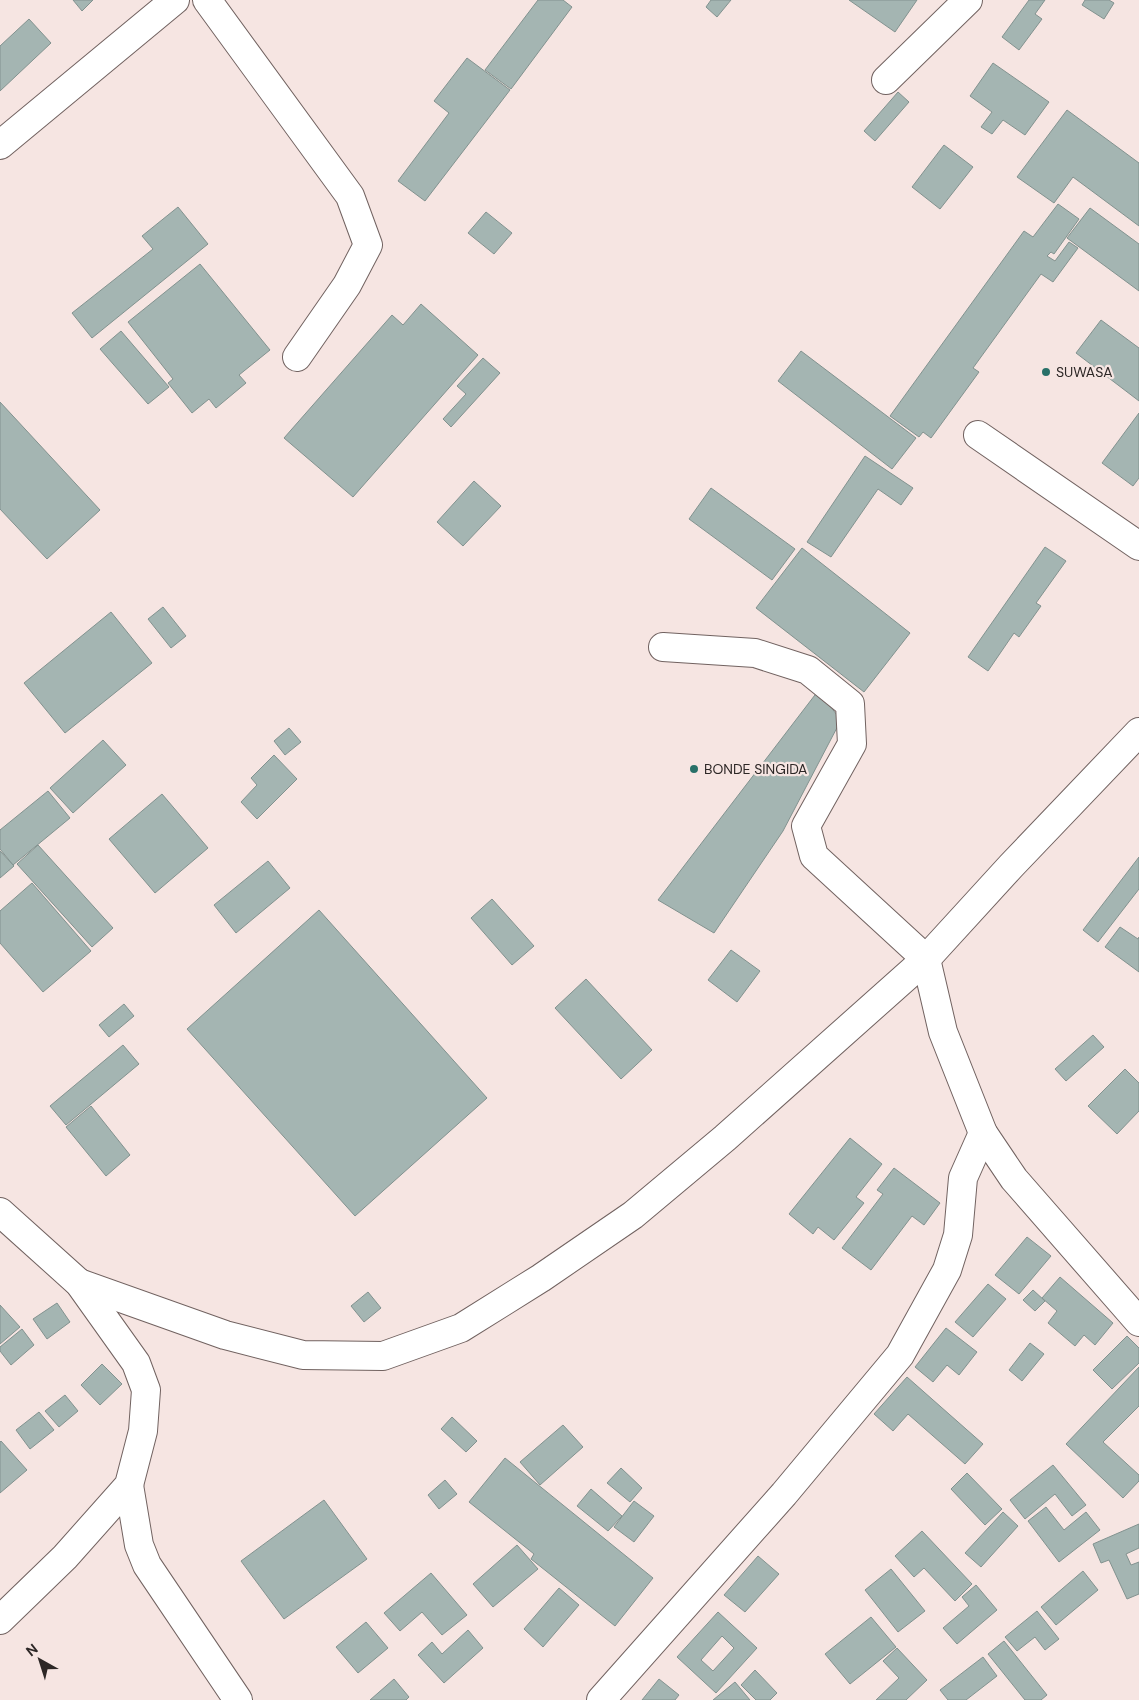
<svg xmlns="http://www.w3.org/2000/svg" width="1139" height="1700" font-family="'DM Sans',sans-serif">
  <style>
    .building { fill: #a4b5b2; stroke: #82928f; fill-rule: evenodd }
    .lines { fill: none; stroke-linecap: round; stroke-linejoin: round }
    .minor-casing { stroke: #716260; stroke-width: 30 }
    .minor { stroke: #fff; stroke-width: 28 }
    .poi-dot { fill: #287068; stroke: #f6e5e2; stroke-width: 2 }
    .labels { text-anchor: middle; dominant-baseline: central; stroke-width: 4.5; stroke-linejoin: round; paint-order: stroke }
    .poi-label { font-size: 14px; fill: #2d2726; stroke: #f6e5e2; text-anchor: start }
  </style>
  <rect width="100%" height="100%" fill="#f6e5e2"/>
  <g class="building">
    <polygon points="73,0 93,0 82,11"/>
    <polygon points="538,0 563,0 572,7 511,89 485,70"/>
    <polygon points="711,0 731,0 717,17 706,7"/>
    <polygon points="849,0 917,0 895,32"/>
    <polygon points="1029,0 1045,0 1035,14 1042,19 1019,50 1002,37"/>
    <polygon points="1085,0 1109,0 1114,3 1104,19 1082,5"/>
    <polygon points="29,19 51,43 0,91 0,46"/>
    <polygon points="467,58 510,90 425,201 398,181 449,113 434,101"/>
    <polygon points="993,63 1049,102 1025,135 1003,120 992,134 981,127 992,112 970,96"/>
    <polygon points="898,92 909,102 875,141 864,131"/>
    <polygon points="1067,110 1139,163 1139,226 1073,177 1054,203 1017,177"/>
    <polygon points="944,145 973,167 940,209 912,187"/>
    <polygon points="1058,204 1079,219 1054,254 1051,252 1047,256 1055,261 1069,242 1078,248 1053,282 1041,274 973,368 979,372 931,438 923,432 919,437 890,416 1024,231 1033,237"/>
    <polygon points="178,207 208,244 92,338 72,313 153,249 142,236"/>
    <polygon points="1090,208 1139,244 1139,291 1067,238"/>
    <polygon points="486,212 512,233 494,254 468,233"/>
    <polygon points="200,264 270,350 239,375 246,383 216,408 209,399 192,413 168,383 173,379 128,322"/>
    <polygon points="421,304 478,355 353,497 284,438 392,315 403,325"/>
    <polygon points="1101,320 1139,348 1139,401 1076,353"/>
    <polygon points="121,331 169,387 148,404 100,349"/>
    <polygon points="801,351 916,438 892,469 778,381"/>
    <polygon points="483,358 500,373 451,427 443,419 466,394 457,386"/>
    <polygon points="0,402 100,510 47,559 0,509"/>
    <polygon points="1139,413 1139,478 1133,486 1102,463"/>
    <polygon points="865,456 913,488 901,505 878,489 831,557 807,542"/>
    <polygon points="474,481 501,506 463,546 437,522"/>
    <polygon points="711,488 795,549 772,580 689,519"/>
    <polygon points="1045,547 1066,561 1036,603 1041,606 1019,637 1014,633 988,671 968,657"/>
    <polygon points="802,548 910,633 864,692 756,608"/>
    <polygon points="163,607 186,636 171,648 148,619"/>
    <polygon points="111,612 152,663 65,733 24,683"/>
    <polygon points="818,691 841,720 783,831 714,933 658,900"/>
    <polygon points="289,728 301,742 285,755 274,741"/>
    <polygon points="103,740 126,765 73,813 50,788"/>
    <polygon points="274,755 297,779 257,819 241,802 257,785 251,778"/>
    <polygon points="48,791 70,818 13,865 0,849 0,830"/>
    <polygon points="162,794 208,848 155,893 109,839"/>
    <polygon points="38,845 113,928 92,947 17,864"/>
    <polygon points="0,851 14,866 0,878"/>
    <polygon points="1139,857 1139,889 1098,942 1083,930"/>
    <polygon points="268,861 290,888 236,933 214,905"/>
    <polygon points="32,883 91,951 43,992 0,943 0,911"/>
    <polygon points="492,899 534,946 512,965 471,918"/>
    <polygon points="319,910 487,1098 355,1216 187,1029"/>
    <polygon points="1120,927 1138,939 1139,937 1139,972 1105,947"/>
    <polygon points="731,950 760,971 737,1002 708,980"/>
    <polygon points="586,979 652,1050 621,1079 555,1008"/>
    <polygon points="124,1004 134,1016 109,1037 99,1025"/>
    <polygon points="1093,1035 1104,1047 1066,1081 1055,1069"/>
    <polygon points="123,1045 139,1064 66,1125 50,1106"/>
    <polygon points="1125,1069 1139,1083 1139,1111 1117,1134 1088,1106"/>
    <polygon points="91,1106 130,1155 106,1176 66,1127"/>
    <polygon points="850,1138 882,1164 856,1197 864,1203 834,1240 818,1227 813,1234 789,1214"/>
    <polygon points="894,1168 940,1203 924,1225 912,1216 871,1270 842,1248 883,1194 877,1190"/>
    <polygon points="1027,1237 1051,1256 1019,1294 995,1275"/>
    <polygon points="1060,1277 1113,1323 1095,1345 1084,1335 1075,1346 1048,1323 1057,1311 1042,1298"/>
    <polygon points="988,1284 1006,1299 973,1337 955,1322"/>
    <polygon points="1033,1290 1045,1301 1035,1311 1023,1300"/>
    <polygon points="368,1292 381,1308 364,1322 351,1306"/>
    <polygon points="57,1303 70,1322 47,1339 33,1319"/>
    <polygon points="0,1305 20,1327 0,1344"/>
    <polygon points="946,1328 977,1352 959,1375 947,1365 933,1382 915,1367"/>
    <polygon points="22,1329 34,1345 11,1365 0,1351 0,1347"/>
    <polygon points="1127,1336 1139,1348 1139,1363 1112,1389 1093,1370"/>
    <polygon points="1030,1343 1044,1354 1022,1381 1009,1370"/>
    <polygon points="102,1364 122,1384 100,1405 81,1385"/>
    <polygon points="1139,1367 1139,1406 1103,1442 1139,1475 1139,1481 1123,1498 1066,1444"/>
    <polygon points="907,1377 983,1444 965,1464 908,1414 893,1431 874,1414"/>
    <polygon points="65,1395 78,1411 59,1427 45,1411"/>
    <polygon points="39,1412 54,1430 30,1449 16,1430"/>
    <polygon points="452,1417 477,1441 466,1452 441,1429"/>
    <polygon points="563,1425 583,1447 540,1485 520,1462"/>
    <polygon points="1,1441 27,1470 0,1493 0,1442"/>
    <polygon points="505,1458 653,1578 615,1626 531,1559 534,1554 469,1502"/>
    <polygon points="1053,1465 1086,1505 1072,1516 1055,1494 1025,1519 1010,1500"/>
    <polygon points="621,1468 642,1488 630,1502 607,1483"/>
    <polygon points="967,1473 1002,1509 985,1525 951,1489"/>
    <polygon points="445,1480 457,1494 439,1509 428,1495"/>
    <polygon points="591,1489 622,1516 608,1531 577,1506"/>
    <polygon points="324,1500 367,1559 284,1619 241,1561"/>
    <polygon points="634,1501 654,1516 634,1542 614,1527"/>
    <polygon points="1046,1507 1064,1530 1086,1512 1100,1530 1059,1562 1028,1521"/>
    <polygon points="1003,1512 1018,1526 981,1567 965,1553"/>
    <polygon points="1139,1524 1139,1548 1126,1554 1131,1565 1139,1562 1139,1594 1127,1599 1109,1560 1101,1563 1093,1544"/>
    <polygon points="922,1531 972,1584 955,1601 924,1568 914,1577 895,1556"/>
    <polygon points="517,1545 538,1569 493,1607 473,1584"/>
    <polygon points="758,1556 779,1574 745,1612 724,1595"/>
    <polygon points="891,1569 925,1611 898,1632 865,1590"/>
    <polygon points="1083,1571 1098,1590 1056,1625 1041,1607"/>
    <polygon points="431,1573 467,1615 442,1635 422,1612 400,1631 384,1613"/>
    <polygon points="976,1585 997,1610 957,1644 943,1628 969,1606 962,1597"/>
    <polygon points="559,1588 579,1605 543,1647 524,1629"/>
    <polygon points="1037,1611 1059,1639 1045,1650 1035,1637 1017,1651 1005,1637"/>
    <path d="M718 1612 757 1648 716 1693 677 1657ZM722 1636 734 1648 713 1671 701 1660Z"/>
    <polygon points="871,1617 896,1647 850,1684 825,1654"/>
    <polygon points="366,1622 388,1648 358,1673 336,1647"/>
    <polygon points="468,1630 483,1648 444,1683 418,1655 432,1642 442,1654"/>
    <polygon points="1004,1641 1047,1695 1041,1700 1025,1700 988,1654"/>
    <polygon points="897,1648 927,1680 906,1700 876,1700 899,1678 883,1661"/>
    <polygon points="983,1657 997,1676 966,1700 948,1700 940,1690"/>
    <polygon points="755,1670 777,1693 770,1700 756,1700 741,1685"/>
    <polygon points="394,1679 409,1697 406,1700 370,1700"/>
    <polygon points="659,1679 679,1695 675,1700 642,1700"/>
    <polygon points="735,1682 750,1700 713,1700"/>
  </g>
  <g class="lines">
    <g class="minor-casing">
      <g id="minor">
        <polyline points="207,0 350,196 368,245 347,285 297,357"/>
        <polyline points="886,80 968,0"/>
        <polyline points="0,145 175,0"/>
        <polyline points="978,435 1139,546"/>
        <polyline points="663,647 755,653 808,670 850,704 852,744 806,826 814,856 926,959 943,1032 983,1133 1014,1179 1139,1322"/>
        <polyline points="0,1212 79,1283 136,1363 146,1390 143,1431 129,1485 65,1557 0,1620"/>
        <polyline points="79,1283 225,1335 303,1355 383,1356 461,1328 541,1278 633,1215 725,1138 926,959 1011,866 1139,732"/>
        <polyline points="129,1485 139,1545 147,1565 238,1700"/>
        <polyline points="601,1700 784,1494 900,1355 947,1270 958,1235 963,1178 983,1133"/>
      </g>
    </g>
    <use href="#minor" class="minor"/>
  </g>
  <g class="poi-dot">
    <circle cx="1046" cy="372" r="5"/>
    <circle cx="694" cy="769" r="5"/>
  </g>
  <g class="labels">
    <g class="poi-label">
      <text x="1056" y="372">SUWASA</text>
      <text x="704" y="769">BONDE SINGIDA</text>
    </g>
  </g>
  <g transform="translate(40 1660) rotate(321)" stroke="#f6e5e2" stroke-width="4" paint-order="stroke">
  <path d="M0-4L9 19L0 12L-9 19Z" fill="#2d2726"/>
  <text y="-8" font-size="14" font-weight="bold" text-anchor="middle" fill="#2d2726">N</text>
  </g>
</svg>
